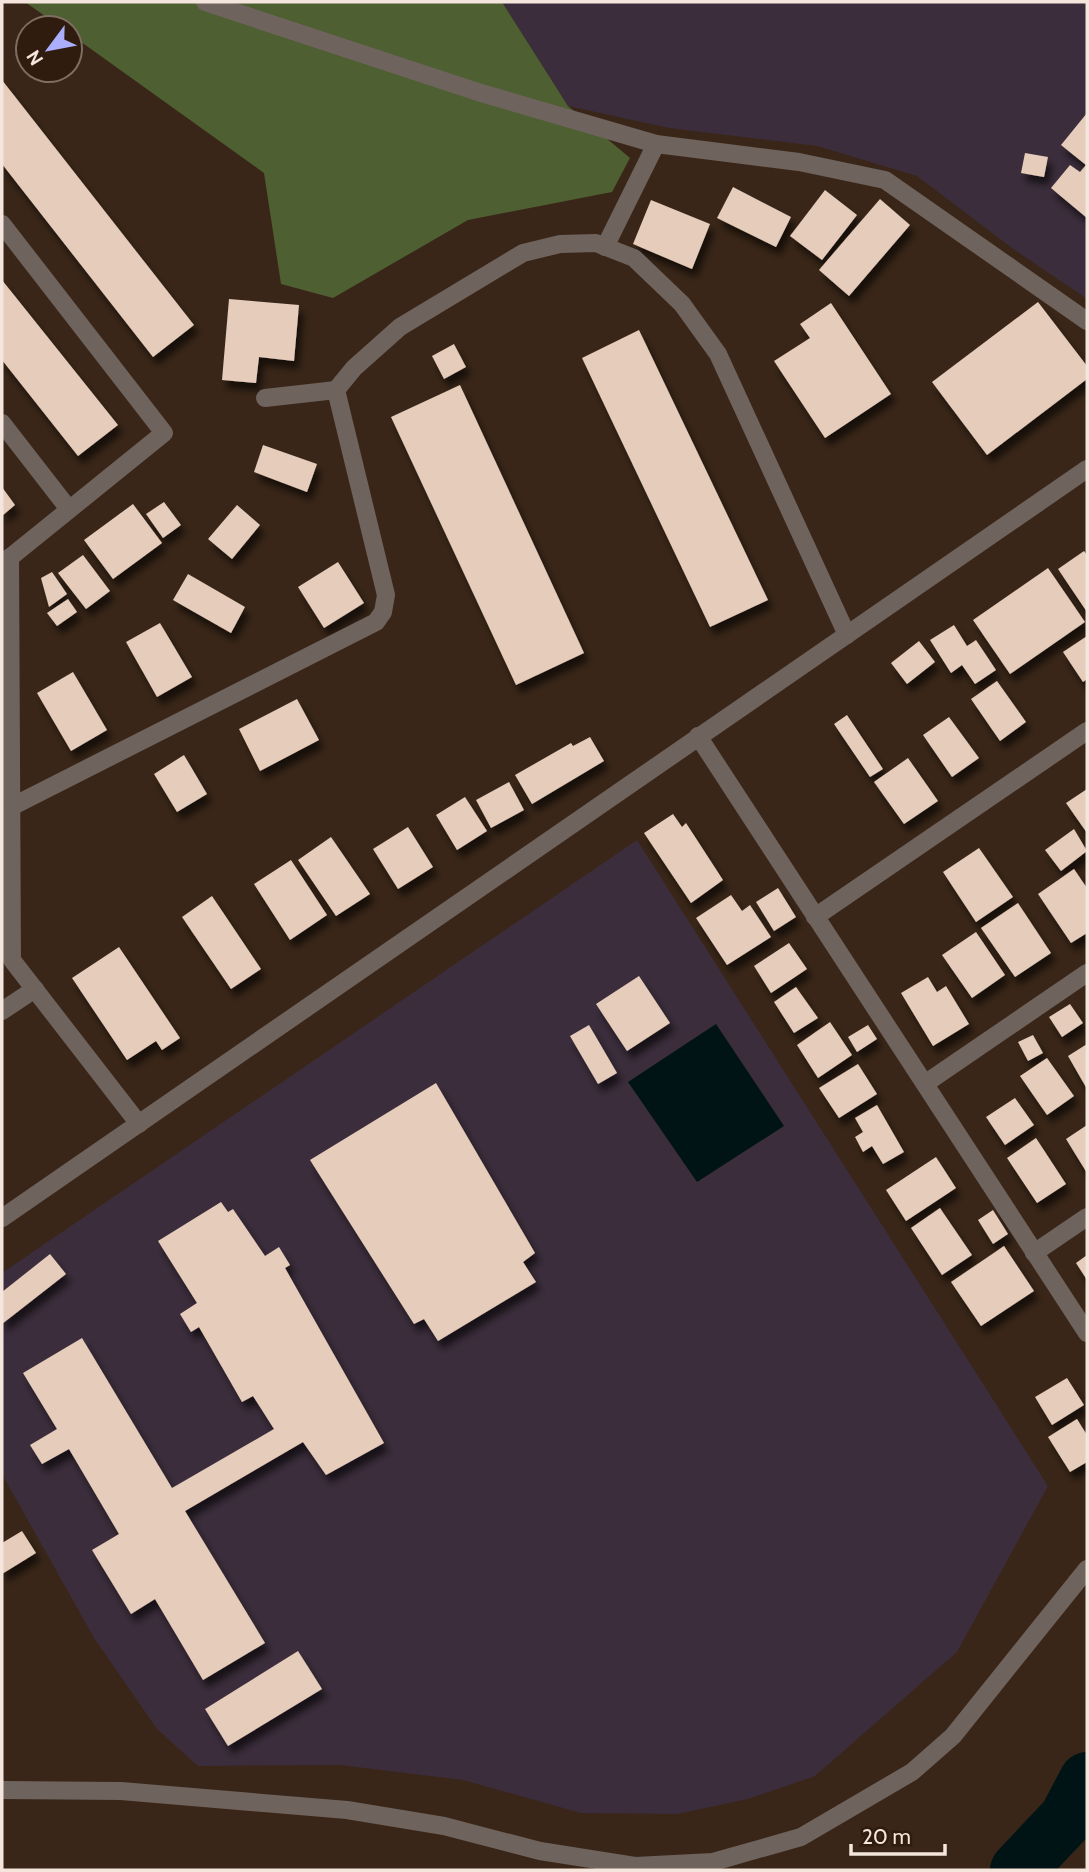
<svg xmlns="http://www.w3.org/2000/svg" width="1089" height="1872" font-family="Cabin,sans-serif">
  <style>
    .education { fill: #3b2d3b }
    .forest { fill: #4e5f32 }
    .water { fill: #011415 }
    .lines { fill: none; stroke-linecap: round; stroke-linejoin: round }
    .river { stroke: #011415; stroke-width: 56 }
    .building { fill: #e6ccbb; filter: url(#shadow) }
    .minor { stroke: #6e635d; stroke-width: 18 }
  </style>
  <defs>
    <filter id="shadow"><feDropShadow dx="4.5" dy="8" stdDeviation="3.5" flood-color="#0009"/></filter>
  </defs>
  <rect width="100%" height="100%" fill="#392618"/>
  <g class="education">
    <polygon points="502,2 1087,2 1087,299 1012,248 917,176 817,146 669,128 568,106"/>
    <polygon points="637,840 1048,1486 957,1652 815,1776 748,1799 677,1814 581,1813 463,1780 340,1765 198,1766 157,1729 94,1638 2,1474 2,1273"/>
  </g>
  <polygon class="forest" points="25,2 502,2 568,106 630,158 612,192 468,220 333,298 281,284 264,173 70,34 70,28 62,28"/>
  <polygon class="water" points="716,1024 784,1126 697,1182 628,1082"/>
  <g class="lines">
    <polyline class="river" points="1018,1870 1067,1818 1087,1780"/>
  </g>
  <g class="building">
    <polygon points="2,80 194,325 153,357 2,164"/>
    <polygon points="1087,113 1087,218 1051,188 1070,165 1080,172 1086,165 1061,145"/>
    <polygon points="1025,153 1048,157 1044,177 1021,173"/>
    <polygon points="733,187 791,217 776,247 717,218"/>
    <polygon points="825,190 857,215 822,260 790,236"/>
    <polygon points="880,199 910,225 849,296 819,270"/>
    <polygon points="651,200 710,224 692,269 633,244"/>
    <polygon points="2,280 118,425 78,456 2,360"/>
    <polygon points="229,299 299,305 294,361 259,357 256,383 222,380"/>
    <polygon points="1038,302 1087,366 1087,379 987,455 932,382"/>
    <polygon points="831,303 891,394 825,438 774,361 810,338 800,324"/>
    <polygon points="639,330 768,600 710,627 582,358"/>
    <polygon points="454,344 466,367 444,379 432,356"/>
    <polygon points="460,385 584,653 516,685 391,417"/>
    <polygon points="263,445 317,464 307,492 254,472"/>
    <polygon points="2,487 15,505 2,516"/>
    <polygon points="164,502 181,525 163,538 146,514"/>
    <polygon points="133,504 162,543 113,579 84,540"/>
    <polygon points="237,505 260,525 232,559 208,539"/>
    <polygon points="1084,551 1087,555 1087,612 1058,569"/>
    <polygon points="83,555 110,591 86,609 58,573"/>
    <polygon points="338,562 364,603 324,628 298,587"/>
    <polygon points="1048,568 1085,622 1010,674 973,620"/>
    <polygon points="52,572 67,594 49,607 41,578"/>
    <polygon points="188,574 245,607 231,633 173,600"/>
    <polygon points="68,599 77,612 57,626 47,613"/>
    <polygon points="160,623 192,677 157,697 126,642"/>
    <polygon points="954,625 967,646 976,640 996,670 975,684 962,665 951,673 930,640"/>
    <polygon points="1087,636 1087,679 1083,682 1063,652"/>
    <polygon points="919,641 935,662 907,684 891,663"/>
    <polygon points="73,672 107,730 71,751 37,693"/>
    <polygon points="997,681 1026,722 1000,741 971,699"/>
    <polygon points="297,699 319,740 260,771 239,729"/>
    <polygon points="847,715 883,769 870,777 834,724"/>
    <polygon points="949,717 979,758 952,777 923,735"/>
    <polygon points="590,737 604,761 532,804 515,775 571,743 573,746"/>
    <polygon points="184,755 207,794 177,812 154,774"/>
    <polygon points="908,758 938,801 904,824 874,782"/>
    <polygon points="509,782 524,810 491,828 476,800"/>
    <polygon points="1087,789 1087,833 1066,803"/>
    <polygon points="465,797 487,831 457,850 436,815"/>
    <polygon points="673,814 682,827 686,823 723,880 691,903 644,833"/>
    <polygon points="408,827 433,867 398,889 373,849"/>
    <polygon points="1074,829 1087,851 1061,871 1045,850"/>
    <polygon points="331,837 370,894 336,916 298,860"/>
    <polygon points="979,848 1013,897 976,922 943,872"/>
    <polygon points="291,860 327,915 290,940 254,884"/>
    <polygon points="1074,869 1087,888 1087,933 1071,943 1038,894"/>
    <polygon points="778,888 796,917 774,931 756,902"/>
    <polygon points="731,895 742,911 750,905 771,937 727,965 696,918"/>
    <polygon points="212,896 261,969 231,989 182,917"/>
    <polygon points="1018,903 1051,953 1015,977 981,928"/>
    <polygon points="976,932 1005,975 972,998 942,955"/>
    <polygon points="789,943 807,969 771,993 754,966"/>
    <polygon points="119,947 180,1038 162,1050 156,1041 127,1060 72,978"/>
    <polygon points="639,976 670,1023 627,1051 596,1004"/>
    <polygon points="928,977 937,992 946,986 969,1024 933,1046 901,993"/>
    <polygon points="796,987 818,1018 794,1033 774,1002"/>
    <polygon points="1070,1004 1083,1023 1062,1037 1049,1017"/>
    <polygon points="830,1022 852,1055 818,1078 797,1045"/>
    <polygon points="589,1025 617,1073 598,1084 570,1036"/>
    <polygon points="868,1025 877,1039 857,1052 848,1037"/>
    <polygon points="1033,1035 1043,1053 1028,1061 1018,1042"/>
    <polygon points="1087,1044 1087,1089 1068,1056"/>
    <polygon points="1047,1058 1074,1096 1047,1115 1020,1076"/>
    <polygon points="858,1064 877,1094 839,1118 819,1088"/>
    <polygon points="436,1083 535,1253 523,1262 536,1282 438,1341 424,1319 414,1324 310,1160"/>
    <polygon points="1015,1098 1034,1125 1005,1145 986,1117"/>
    <polygon points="877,1105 904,1152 883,1164 872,1146 863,1152 855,1137 863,1132 855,1118"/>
    <polygon points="1087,1125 1087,1173 1066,1139"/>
    <polygon points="1036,1138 1066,1184 1037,1203 1007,1158"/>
    <polygon points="936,1157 956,1188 906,1221 886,1190"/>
    <polygon points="221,1202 228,1212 233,1209 265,1256 279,1247 290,1265 285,1268 384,1443 326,1475 303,1442 185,1511 265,1643 203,1680 155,1599 131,1614 92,1550 119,1534 69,1449 42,1464 30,1445 57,1429 23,1373 82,1338 172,1488 274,1429 253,1396 242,1402 199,1327 191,1332 180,1314 197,1303 158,1241"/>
    <polygon points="940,1208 972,1255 942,1275 911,1228"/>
    <polygon points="993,1210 1008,1234 993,1244 978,1220"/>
    <polygon points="1004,1246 1034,1291 981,1326 951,1282"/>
    <polygon points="50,1254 66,1274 2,1324 2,1292"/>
    <polygon points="1087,1255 1087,1280 1076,1263"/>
    <polygon points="1067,1378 1084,1405 1052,1425 1035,1397"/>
    <polygon points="1077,1419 1087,1435 1087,1462 1070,1472 1048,1437"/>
    <polygon points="22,1531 36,1553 2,1574 2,1543"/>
    <polygon points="298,1651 322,1689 228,1746 205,1709"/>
  </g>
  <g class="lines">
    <g class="minor">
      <polyline points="205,2 481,93 656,144 799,162 885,180 1087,321"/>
      <polyline points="2,224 164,433 2,564"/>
      <polyline points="605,247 656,144"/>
      <polyline points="265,398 336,390"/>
      <polyline points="2,423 68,508"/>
      <polyline points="10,557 12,960 139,1124"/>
      <polyline points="698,736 1087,1333"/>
      <polyline points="13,806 376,622 383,612 386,595 336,390 354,368 400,327 523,253 560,244 596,243 634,258 682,304 718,354 847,635"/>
      <polyline points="815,917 1087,731"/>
      <polyline points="2,1011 35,989"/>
      <polyline points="926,1083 1087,973"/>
      <polyline points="2,1218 1087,469"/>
      <polyline points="1034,1253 1087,1217"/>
      <polyline points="2,1790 121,1791 347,1810 444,1826 540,1851 635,1866 713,1862 801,1837 912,1772 953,1736 1087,1569"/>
    </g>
  </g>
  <rect width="1089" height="1872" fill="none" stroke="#f4e6dd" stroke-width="7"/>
  <g transform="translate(49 49) rotate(238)"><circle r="33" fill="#2f1c0e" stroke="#7e6d61" stroke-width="2"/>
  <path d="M0-5L12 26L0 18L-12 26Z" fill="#abaffb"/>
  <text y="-10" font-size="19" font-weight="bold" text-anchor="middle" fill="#f4e6dd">N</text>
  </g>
  <path d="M851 1844v10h94v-10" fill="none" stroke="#f4e6dd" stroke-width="3.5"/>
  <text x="862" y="1844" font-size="21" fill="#f4e6dd" stroke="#2f1c0e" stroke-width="5" paint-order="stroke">20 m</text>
</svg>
